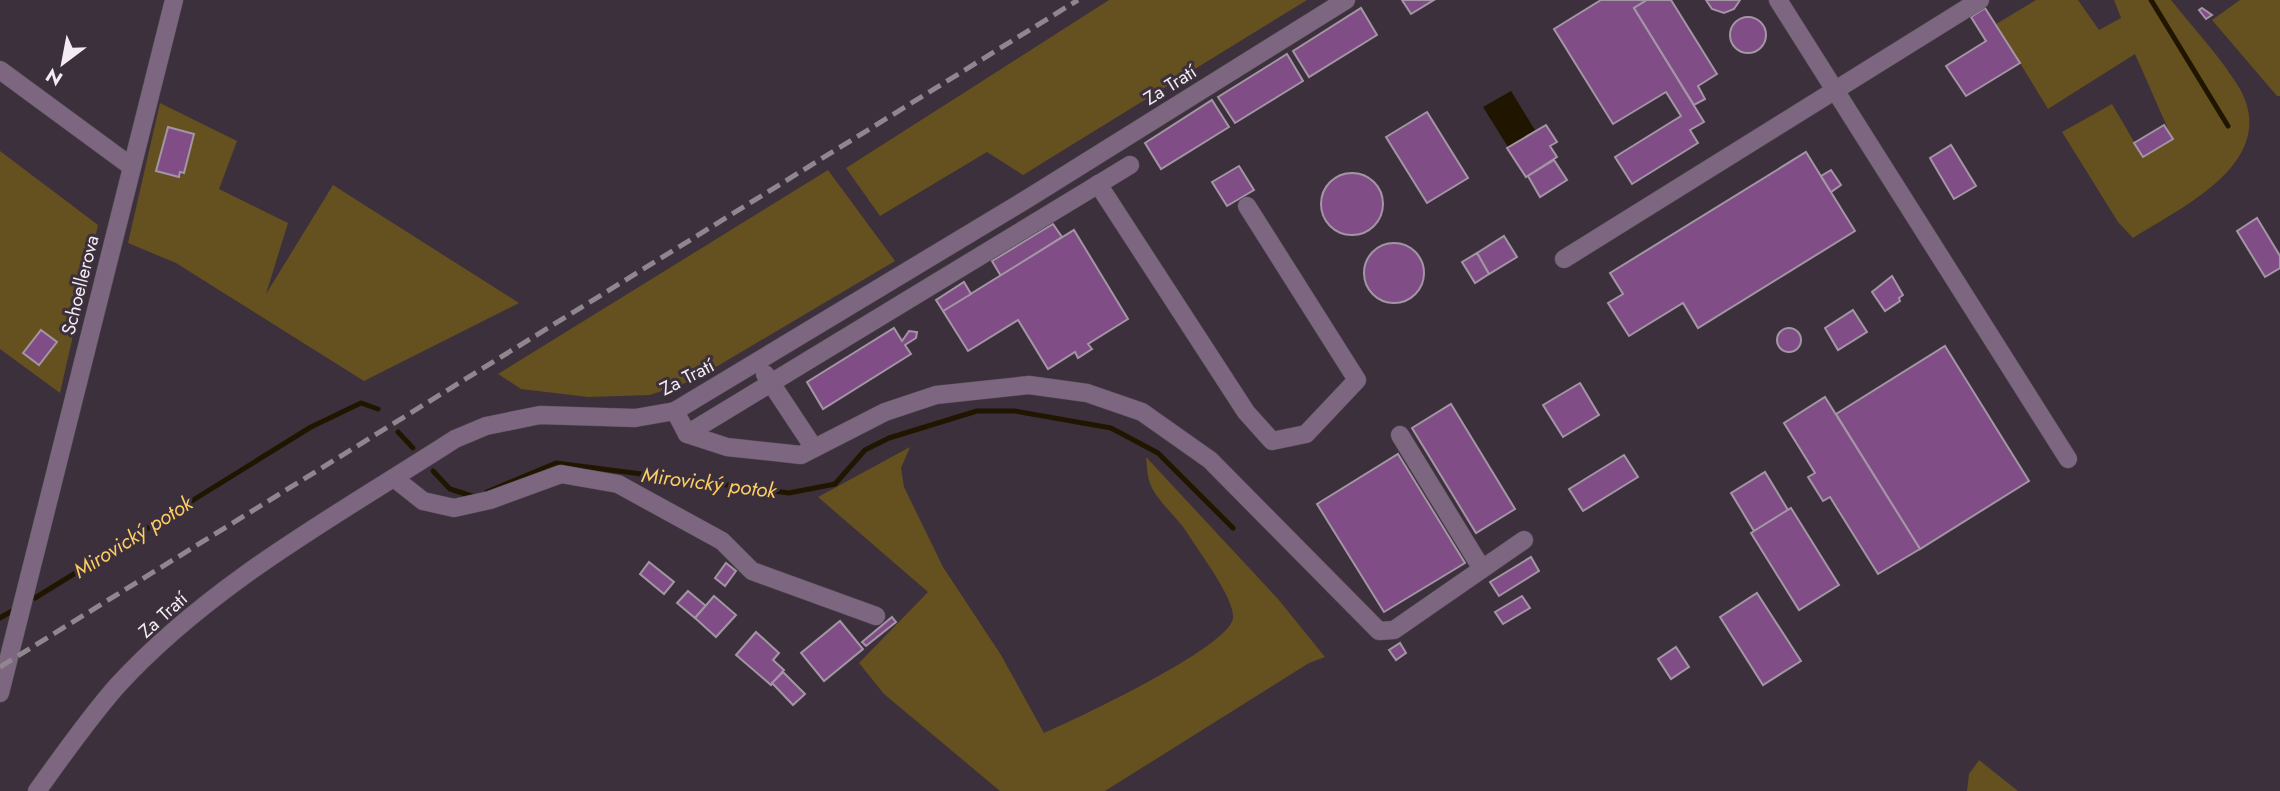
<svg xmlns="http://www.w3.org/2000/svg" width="2280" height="791" font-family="Jost,sans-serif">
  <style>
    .green { fill: #65501f; fill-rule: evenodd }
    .water { fill: #201600 }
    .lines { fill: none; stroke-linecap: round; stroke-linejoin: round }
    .stream { stroke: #201600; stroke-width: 5 }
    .building { fill: #814d86; stroke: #a396a4; stroke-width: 2 }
    .minor-casing { stroke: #594e59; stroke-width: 19 }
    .minor { stroke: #7d667f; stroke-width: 18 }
    .rail { stroke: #8f8690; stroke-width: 5; stroke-dasharray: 14 7; stroke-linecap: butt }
    .labels { text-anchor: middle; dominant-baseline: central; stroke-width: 6; stroke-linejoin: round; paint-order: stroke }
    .street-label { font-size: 19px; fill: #f4ecf4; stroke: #3b303c }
    .water-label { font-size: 21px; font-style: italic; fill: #fdcd61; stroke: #3b303c }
  </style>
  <rect width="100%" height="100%" fill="#3b303c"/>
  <g class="green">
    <polygon points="1109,0 1307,0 1023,175 987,152 880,216 846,168"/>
    <path d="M2036 0H2078L2099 30 2121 18 2114 0H2171C2194 29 2221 57 2240 89 2280 162 2182 207 2133 238L2118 222 2062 132 2112 104 2143 157 2172 138 2135 54 2048 109 1996 24Z"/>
    <polygon points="2240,0 2280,0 2280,96 2277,96 2212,20"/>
    <path d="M160 103 237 141 219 189 288 223 266 294 333 185 519 303 364 381 176 263 128 243ZM194 134 184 173 179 177 157 171Z"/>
    <polygon points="0,151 98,225 60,393 0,349"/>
    <polygon points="828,170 895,261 694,380 650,395 588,397 521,389 498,374"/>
    <path d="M910 447 901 468 904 487 943 567 1001 655 1044 733C1074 720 1230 647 1233 618 1235 599 1199 552 1188 534 1179 519 1154 498 1150 483 1147 475 1147 465 1146 457L1278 599 1325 657 1309 663 1105 791H1000L884 694 859 663 928 592 818 497Z"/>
    <polygon points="1979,760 2018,791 1967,791 1969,774"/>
  </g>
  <polygon class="water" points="1511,91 1535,130 1508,147 1483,107"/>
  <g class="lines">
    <g class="stream">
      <polyline points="2151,0 2228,126"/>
      <polyline points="398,432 413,448"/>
      <polyline points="433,471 450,489 475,497"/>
      <polyline points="487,492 556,463 789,493 835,484 865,450 889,438 977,411 1015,411 1111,428 1158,453 1233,528"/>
      <polyline points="35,598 311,427 361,403 378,409"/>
      <polyline points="0,618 12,611"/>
    </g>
  </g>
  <g class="building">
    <polygon points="1402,0 1434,0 1411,14"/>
    <polygon points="1601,0 1647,0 1634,8 1704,122 1690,130 1698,143 1632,184 1615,157 1681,116 1666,92 1613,124 1554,29"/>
    <polygon points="1647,0 1671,0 1717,74 1698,86 1705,99 1694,105 1634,8"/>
    <polygon points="1706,0 1740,0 1734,9 1724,13 1712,9"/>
    <polygon points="1361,8 1377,35 1309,77 1293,51"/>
    <polygon points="1985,8 2020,63 1966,96 1946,66 1986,41 1971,17"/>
    <polygon points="2202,8 2212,15 2206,19 2199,10"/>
    <circle cx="1748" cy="35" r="18"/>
    <polygon points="1287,54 1303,81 1235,123 1218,97"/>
    <polygon points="1212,100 1229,127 1161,169 1145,143"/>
    <polygon points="1427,112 1468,178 1427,203 1386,137"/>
    <polygon points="1546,125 1557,142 1550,146 1557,157 1526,177 1507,148"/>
    <polygon points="2164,125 2173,139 2143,157 2134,143"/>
    <polygon points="168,127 194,134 184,173 180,172 179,177 156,171"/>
    <polygon points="1951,145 1976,186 1954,199 1930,158"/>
    <polygon points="1806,152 1855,231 1698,328 1683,303 1629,336 1608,303 1623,294 1610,273"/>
    <polygon points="1554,160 1567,180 1540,197 1528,176"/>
    <polygon points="1239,166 1254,190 1227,206 1212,182"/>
    <polygon points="1831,170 1841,185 1831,192 1821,176"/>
    <circle cx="1352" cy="204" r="31"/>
    <polygon points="2257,218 2280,256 2280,268 2265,277 2237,231"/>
    <polygon points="1053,224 1062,237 1001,276 992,261"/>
    <polygon points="1074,230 1128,319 1088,344 1092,349 1078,358 1075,352 1048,369 1018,320 968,351 943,311"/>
    <polygon points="1504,236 1517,257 1489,274 1477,253"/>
    <circle cx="1394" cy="273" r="30"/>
    <polygon points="1477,253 1489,274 1475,283 1462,262"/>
    <polygon points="1892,276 1903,295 1899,298 1900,301 1885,311 1872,292"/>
    <polygon points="964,282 971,294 943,311 936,300"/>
    <polygon points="1853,310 1867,332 1838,350 1825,328"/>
    <polygon points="894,328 902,341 909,331 917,332 916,338 905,345 911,354 823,409 807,382"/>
    <circle cx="1789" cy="340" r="12"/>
    <polygon points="41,330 57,342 39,365 23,353"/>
    <polygon points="1945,346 2029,481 1920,549 1836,414"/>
    <polygon points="1580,383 1599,415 1563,437 1543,405"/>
    <polygon points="1825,397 1920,549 1878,574 1830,497 1823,501 1808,477 1815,473 1784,423"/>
    <polygon points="1451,404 1515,509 1476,533 1412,428"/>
    <polygon points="1398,454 1465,563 1384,612 1317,504"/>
    <polygon points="1624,455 1638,477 1583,511 1569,489"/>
    <polygon points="1765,472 1788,510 1754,531 1731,493"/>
    <polygon points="1791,508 1839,585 1799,610 1751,533"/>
    <polygon points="1531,557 1539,571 1499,596 1490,582"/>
    <polygon points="649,562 674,582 664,594 640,574"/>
    <polygon points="726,563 736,571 725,586 715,578"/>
    <polygon points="688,591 706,606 695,618 677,603"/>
    <polygon points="1757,593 1801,661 1763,685 1720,617"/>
    <polygon points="714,596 736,615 716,637 695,618"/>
    <polygon points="1522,596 1530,608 1503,624 1495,612"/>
    <polygon points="892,617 896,622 866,646 862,642"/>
    <polygon points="840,621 863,649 824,681 801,653"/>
    <polygon points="756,632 779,653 773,660 784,670 771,685 736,655"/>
    <polygon points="1400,643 1406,653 1396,660 1389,650"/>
    <polygon points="1676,647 1689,667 1671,679 1658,659"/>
    <polygon points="783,672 805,694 793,705 772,683"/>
  </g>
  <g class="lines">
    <g class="minor-casing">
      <g id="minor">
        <polyline points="1778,0 2068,459"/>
        <polyline points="0,70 132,167"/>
        <polyline points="1098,184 1246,412 1272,441 1306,434 1357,380 1247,206"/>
        <polyline points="1564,259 1980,0"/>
        <polyline points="765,374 814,448"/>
        <polyline points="675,411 687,434 727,447 801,455 885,412 936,395 1029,385 1087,393 1142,412 1210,460 1379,631 1394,630 1524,540"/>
        <polyline points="687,434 1130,165"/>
        <polyline points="1400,435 1482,569"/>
        <polyline points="394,478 423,501 454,508 490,500 561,474 618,484 722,541 752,571 876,616"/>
        <polyline points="0,693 174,0"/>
        <path d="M37 791C63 755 88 719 117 686 211 583 339 514 455 439L486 426 540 415 635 418 675 411 1027 199 1346 0"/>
      </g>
    </g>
    <use href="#minor" class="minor"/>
    <polyline class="rail" points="0,667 1078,0"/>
  </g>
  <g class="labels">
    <g class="street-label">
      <text transform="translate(1170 85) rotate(-32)">Za Tratí</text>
      <text transform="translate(80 285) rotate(-76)">Schoellerova</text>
      <text transform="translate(687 377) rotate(-27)">Za Tratí</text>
      <text transform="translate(163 615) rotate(-42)">Za Tratí</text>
    </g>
    <g class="water-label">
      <text transform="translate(709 483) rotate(7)">Mirovický potok</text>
      <text transform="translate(133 537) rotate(-32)">Mirovický potok</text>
    </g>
  </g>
  <g transform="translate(63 63) rotate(212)" stroke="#3b303c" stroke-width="5" paint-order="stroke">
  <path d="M0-5L12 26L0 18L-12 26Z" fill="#f4ecf4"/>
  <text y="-10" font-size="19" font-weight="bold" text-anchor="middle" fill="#f4ecf4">N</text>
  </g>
</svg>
